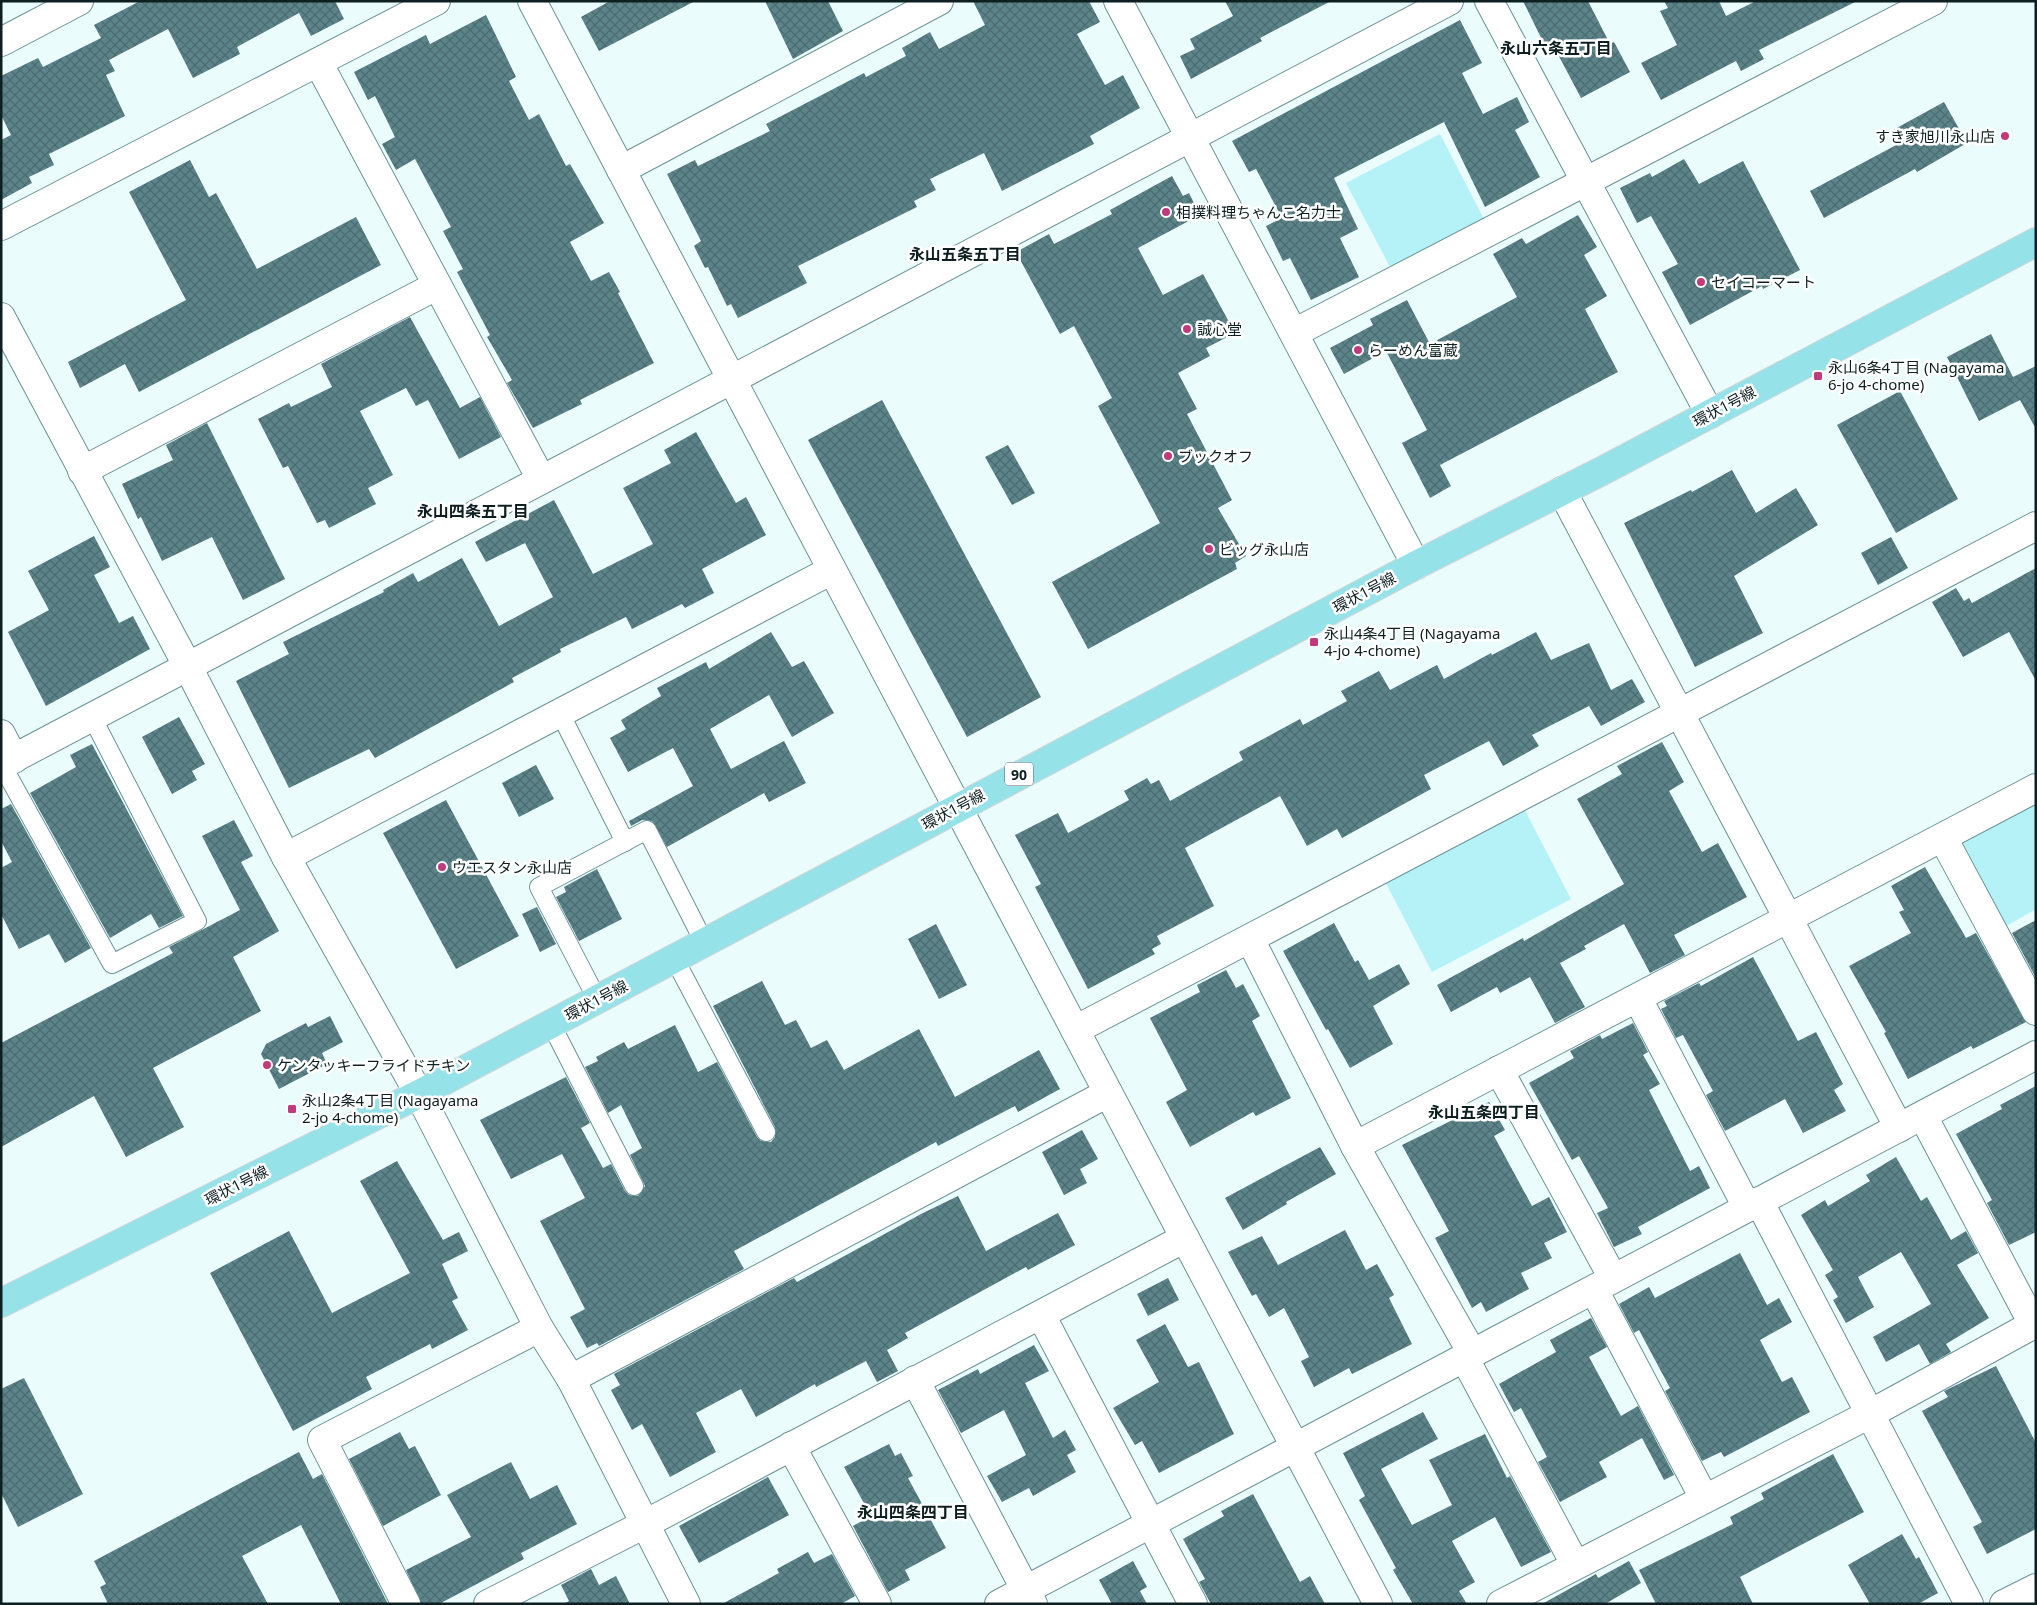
<svg xmlns="http://www.w3.org/2000/svg" width="2037" height="1605" font-family="'Noto Sans','Noto Sans JP',sans-serif">
  <style>
    .green { fill: #b5f2f8 }
    .building { fill: url(#building-cross-hatch) }
    .lines { fill: none; stroke-linecap: round; stroke-linejoin: round }
    .lane-casing { stroke: #6b9397; stroke-width: 20 }
    .street-casing { stroke: #6b9397; stroke-width: 30 }
    .primary-casing { stroke: #d4d7d7; stroke-width: 30 }
    .lane { stroke: #fff; stroke-width: 18 }
    .street { stroke: #fff; stroke-width: 28 }
    .primary { stroke: #95e2e9; stroke-width: 28 }
    .poi-dot { fill: #c03b7d; stroke: #fff; stroke-width: 2 }
    .labels { text-anchor: middle; dominant-baseline: central; stroke-width: 5; stroke-linejoin: round; paint-order: stroke }
    .shield { fill: #fff; stroke: #566264; stroke-width: 1 }
    .shield-label { font-size: 14px; font-weight: bold; fill: #0e1f21 }
    .poi-label { font-size: 15px; fill: #0e1f21; stroke: #fff; text-anchor: start }
    .street-label { font-size: 15px; fill: #0e1f21; stroke: #fff }
    .neighbourhood-label { font-size: 16px; font-weight: bold; fill: #0e1f21; stroke: #fff }
  </style>
  <defs>
    <pattern id="building-cross-hatch" width="8" height="8" patternUnits="userSpaceOnUse" patternTransform="scale(1.25)"><rect width="8" height="8" fill="#5c8489"/><path d="M0 0l8 8M0 8l8-8" fill="none" stroke="#4a6b70"/></pattern>
  </defs>
  <rect width="100%" height="100%" fill="#ebfcfd"/>
  <g class="green">
    <polygon points="1440,134 1485,221 1391,269 1346,183"/>
    <polygon points="2036,788 2036,909 1994,933 1943,838"/>
    <polygon points="1518,797 1571,899 1432,972 1379,870"/>
  </g>
  <g class="building">
    <polygon points="140,1 335,1 344,19 311,36 299,13 237,47 240,54 193,78 168,29 109,60 115,71 106,75 125,116 49,154 54,165 29,177 32,183 1,200 1,140 11,135 1,115 1,76 38,58 43,67 101,38 94,25"/>
    <polygon points="610,1 695,1 599,51 581,17"/>
    <polygon points="765,1 828,1 843,31 793,59"/>
    <polygon points="973,1 1089,1 1100,22 1077,34 1105,85 1123,75 1140,108 1090,136 1094,144 1002,191 984,153 930,179 936,190 914,201 917,207 798,266 807,283 738,318 731,304 727,306 708,267 705,268 694,246 701,241 667,174 695,160 698,166 770,131 766,124 864,73 866,77 906,56 902,48 930,32 939,49 985,25"/>
    <polygon points="1225,1 1331,1 1260,38 1262,41 1191,79 1180,56 1195,49 1190,39 1233,16"/>
    <polygon points="1523,1 1588,1 1610,44 1614,42 1630,72 1581,98 1553,45 1546,48"/>
    <polygon points="1664,1 1719,1 1726,16 1756,1 1857,1 1759,50 1764,59 1741,71 1736,61 1661,100 1641,63 1677,45 1660,11 1668,8"/>
    <polygon points="486,15 516,77 509,81 529,120 539,114 566,166 570,164 604,223 570,242 591,281 609,272 620,292 618,293 654,363 580,400 582,404 533,428 507,383 512,380 487,337 490,335 457,272 463,269 443,231 451,227 415,159 396,170 382,144 395,137 375,96 368,100 354,72 426,35 430,44"/>
    <polygon points="1460,20 1482,63 1462,73 1483,114 1517,97 1529,122 1515,130 1540,177 1485,207 1444,122 1334,178 1358,229 1340,238 1359,277 1311,300 1290,258 1283,261 1266,226 1282,218 1256,169 1249,172 1232,141"/>
    <polygon points="1944,102 1967,143 1917,172 1915,169 1824,218 1810,191 1900,143 1893,130"/>
    <polygon points="1684,159 1699,184 1743,161 1800,270 1763,289 1762,286 1690,325 1662,272 1678,264 1651,216 1637,223 1620,188 1650,173 1652,177"/>
    <polygon points="190,160 209,197 216,193 257,269 356,217 381,265 139,392 125,364 80,388 68,362 186,300 129,192"/>
    <polygon points="1172,176 1183,196 1189,193 1200,215 1138,248 1163,295 1203,274 1235,333 1206,348 1210,356 1178,373 1197,409 1187,414 1232,500 1218,508 1246,556 1235,563 1237,569 1088,649 1052,582 1160,523 1098,406 1112,398 1074,326 1060,334 1016,252 1049,234 1054,244 1112,214 1110,210"/>
    <polygon points="1578,215 1597,247 1584,255 1607,296 1585,309 1618,372 1440,465 1451,486 1430,498 1402,443 1427,430 1386,351 1344,374 1330,348 1373,325 1370,319 1407,300 1430,344 1517,297 1493,254 1522,238 1526,244"/>
    <polygon points="410,317 460,408 480,397 501,437 459,459 428,400 416,406 406,388 360,411 393,475 368,488 376,504 329,528 325,520 317,523 288,466 283,468 258,419 289,403 291,407 332,387 321,364"/>
    <polygon points="1991,334 2013,377 2036,366 2036,429 2020,400 1979,421 1947,357"/>
    <polygon points="1900,391 1958,499 1896,533 1837,425"/>
    <polygon points="882,400 1041,697 967,737 808,440"/>
    <polygon points="207,423 285,579 243,600 212,537 162,561 141,517 138,519 122,484 173,460 166,445"/>
    <polygon points="696,432 736,503 746,497 766,535 702,569 714,593 685,608 682,604 632,629 626,617 560,649 561,652 512,678 514,682 375,758 369,749 289,788 236,681 289,654 283,642 384,592 383,590 413,573 418,582 462,558 499,626 553,597 525,543 486,562 475,542 554,500 593,574 653,544 623,488 671,463 664,450"/>
    <polygon points="1008,445 1035,493 1012,505 985,457"/>
    <polygon points="1732,470 1756,513 1796,488 1818,525 1734,576 1763,633 1695,667 1624,523 1691,490 1692,492"/>
    <polygon points="94,536 110,567 94,575 119,623 133,616 150,649 46,706 8,632 49,610 28,571"/>
    <polygon points="1891,537 1908,568 1878,585 1861,553"/>
    <polygon points="2036,568 2036,681 2009,632 1963,657 1932,602 1956,588 1964,601 1969,598 1972,603"/>
    <polygon points="771,632 792,667 804,661 834,713 792,737 769,695 710,729 731,769 784,741 806,783 769,802 764,793 667,847 652,821 642,820 631,826 629,821 693,786 673,748 628,772 610,738 626,729 621,720 661,696 657,688 706,662 709,669"/>
    <polygon points="1536,632 1551,660 1589,643 1611,690 1632,679 1645,702 1601,726 1589,706 1532,735 1539,746 1503,766 1489,741 1424,775 1431,789 1342,838 1337,829 1307,846 1280,796 1185,848 1214,906 1157,936 1161,944 1152,949 1155,954 1088,989 1035,887 1041,884 1015,835 1058,813 1068,833 1129,800 1124,791 1147,778 1151,784 1159,780 1170,801 1243,760 1239,752 1300,719 1303,725 1347,701 1341,691 1379,671 1390,690 1437,665 1444,679 1491,653 1492,655"/>
    <polygon points="179,717 205,764 192,771 197,780 172,794 142,737"/>
    <polygon points="1662,742 1684,782 1669,791 1702,852 1718,843 1747,897 1674,935 1685,955 1650,973 1624,924 1584,946 1586,949 1560,963 1585,1007 1555,1023 1530,977 1500,993 1497,987 1451,1012 1437,985 1523,938 1524,941 1624,884 1577,799 1622,774 1617,766"/>
    <polygon points="92,744 183,916 159,928 151,914 110,938 30,793 76,767 70,755"/>
    <polygon points="536,765 554,799 519,817 502,783"/>
    <polygon points="446,800 519,936 456,969 383,833"/>
    <polygon points="11,804 91,948 65,963 49,934 19,949 1,914 1,868 12,862 1,841 1,809"/>
    <polygon points="234,820 253,856 241,862 279,931 233,957 261,1011 153,1068 184,1127 126,1157 94,1096 1,1147 1,1043 173,953 169,947 240,910 202,836"/>
    <polygon points="1925,867 1966,938 1976,933 2026,1022 1973,1049 1971,1046 1908,1079 1884,1033 1886,1032 1849,966 1911,933 1899,912 1904,910 1891,886"/>
    <polygon points="597,869 622,919 579,941 556,897 566,892 564,887"/>
    <polygon points="537,907 556,944 540,952 522,914"/>
    <polygon points="2036,920 2036,978 2012,933"/>
    <polygon points="1334,923 1355,962 1358,960 1369,980 1399,964 1410,984 1373,1006 1393,1044 1350,1068 1328,1029 1326,1030 1283,951"/>
    <polygon points="936,924 967,985 939,999 908,939"/>
    <polygon points="1753,957 1798,1041 1816,1032 1843,1084 1834,1090 1846,1111 1803,1133 1785,1099 1725,1131 1706,1095 1713,1091 1683,1035 1676,1038 1661,1009 1667,1006 1664,1001 1699,983 1701,986"/>
    <polygon points="1226,970 1236,988 1243,984 1260,1016 1252,1021 1291,1098 1256,1116 1253,1112 1190,1147 1166,1102 1187,1090 1150,1018 1200,992 1197,985"/>
    <polygon points="762,981 785,1025 796,1020 811,1048 827,1040 844,1070 919,1029 955,1097 1039,1050 1060,1089 1018,1112 1015,1106 938,1146 936,1142 734,1251 744,1269 599,1346 597,1343 587,1348 570,1317 585,1309 540,1221 585,1198 562,1154 511,1179 480,1120 566,1077 590,1123 581,1128 603,1168 611,1164 625,1191 629,1195 638,1196 645,1186 630,1155 642,1148 621,1105 608,1113 585,1067 598,1061 596,1057 624,1042 628,1049 675,1025 698,1072 717,1062 757,1137 761,1141 771,1142 775,1137 775,1127 713,1006"/>
    <polygon points="330,1016 343,1042 322,1053 327,1064 279,1089 261,1054 266,1044 306,1023 308,1027"/>
    <polygon points="1633,1023 1648,1052 1643,1055 1660,1084 1649,1090 1690,1171 1699,1166 1710,1188 1638,1227 1642,1234 1614,1247 1597,1213 1608,1208 1579,1156 1572,1160 1529,1083 1574,1058 1570,1051 1600,1035 1602,1039"/>
    <polygon points="2036,1086 2036,1232 2009,1245 1987,1203 1992,1200 1956,1134 2002,1109 2000,1105"/>
    <polygon points="1489,1102 1505,1130 1494,1136 1532,1206 1549,1197 1567,1232 1544,1243 1552,1258 1521,1273 1529,1289 1486,1312 1481,1302 1472,1308 1435,1238 1449,1231 1402,1145"/>
    <polygon points="1082,1130 1098,1159 1080,1169 1087,1183 1064,1195 1042,1152"/>
    <polygon points="1320,1147 1336,1174 1286,1202 1287,1204 1243,1230 1225,1198"/>
    <polygon points="1896,1157 1921,1201 1927,1197 1951,1240 1966,1231 1978,1253 1957,1265 1989,1318 1946,1344 1951,1352 1930,1364 1919,1344 1886,1362 1873,1337 1931,1304 1901,1252 1858,1277 1874,1307 1846,1323 1833,1300 1838,1297 1825,1275 1833,1270 1801,1215 1825,1200 1828,1206 1870,1181 1866,1175"/>
    <polygon points="397,1161 443,1240 459,1232 468,1251 442,1264 458,1298 452,1301 468,1330 432,1349 430,1344 366,1377 372,1389 293,1431 210,1273 289,1231 332,1313 410,1273 360,1181"/>
    <polygon points="958,1196 986,1251 1058,1213 1075,1245 1028,1270 1026,1267 905,1333 908,1338 887,1350 898,1371 877,1382 866,1361 816,1387 815,1384 756,1417 741,1389 696,1413 716,1452 670,1477 642,1424 632,1430 611,1390 620,1385 614,1374 794,1278 797,1282 921,1214"/>
    <polygon points="1345,1230 1366,1270 1377,1264 1394,1295 1389,1298 1412,1344 1352,1374 1349,1368 1314,1387 1301,1361 1309,1357 1284,1308 1269,1317 1256,1294 1252,1296 1228,1252 1262,1236 1278,1265"/>
    <polygon points="1740,1253 1767,1305 1779,1298 1792,1322 1760,1340 1782,1382 1792,1377 1810,1412 1724,1457 1721,1452 1702,1461 1665,1391 1670,1388 1639,1330 1634,1333 1619,1304 1649,1287 1655,1298"/>
    <polygon points="1168,1278 1179,1300 1148,1316 1137,1294"/>
    <polygon points="1591,1318 1607,1347 1589,1357 1621,1416 1638,1406 1674,1475 1664,1480 1642,1438 1599,1462 1607,1477 1560,1502 1538,1462 1547,1457 1521,1408 1514,1412 1499,1384 1556,1352 1550,1340"/>
    <polygon points="1165,1324 1188,1367 1199,1362 1234,1434 1159,1473 1142,1441 1135,1445 1113,1408 1159,1382 1136,1340"/>
    <polygon points="1034,1345 1049,1371 1025,1383 1053,1438 1065,1430 1076,1450 1067,1455 1076,1472 1033,1496 1029,1488 1002,1502 987,1476 1026,1455 1004,1410 961,1433 938,1390 978,1369 980,1374"/>
    <polygon points="1996,1366 2036,1443 2036,1529 1987,1554 1973,1527 1982,1522 1922,1411 1948,1397 1944,1391"/>
    <polygon points="24,1378 83,1494 18,1527 1,1493 1,1389"/>
    <polygon points="1423,1412 1438,1439 1381,1469 1412,1525 1452,1505 1429,1460 1485,1434 1507,1478 1510,1476 1551,1552 1521,1567 1495,1517 1452,1541 1475,1582 1459,1591 1467,1604 1413,1604 1393,1570 1396,1568 1359,1500 1365,1496 1343,1453"/>
    <polygon points="400,1432 409,1449 415,1446 441,1495 383,1526 349,1459"/>
    <polygon points="889,1444 895,1456 901,1453 913,1476 908,1478 946,1548 905,1570 910,1580 888,1592 853,1526 871,1516 844,1467"/>
    <polygon points="299,1452 313,1479 322,1474 388,1604 341,1604 301,1525 242,1556 268,1604 108,1604 100,1587 106,1584 94,1561"/>
    <polygon points="1833,1454 1864,1512 1740,1577 1753,1604 1656,1604 1639,1570 1733,1524 1730,1517 1764,1499 1761,1493"/>
    <polygon points="511,1462 530,1499 557,1485 577,1524 521,1553 524,1559 439,1604 421,1604 406,1570 471,1537 447,1495"/>
    <polygon points="768,1477 789,1515 699,1563 679,1526"/>
    <polygon points="1253,1494 1300,1582 1310,1576 1325,1604 1211,1604 1199,1582 1205,1579 1183,1539 1224,1516 1221,1511"/>
    <polygon points="1902,1534 1916,1559 1919,1557 1938,1593 1918,1604 1870,1604 1848,1565"/>
    <polygon points="808,1552 814,1563 832,1554 855,1596 841,1604 722,1604 779,1573 777,1569"/>
    <polygon points="1133,1561 1147,1587 1140,1591 1147,1604 1112,1604 1099,1580"/>
    <polygon points="1629,1561 1641,1583 1605,1604 1542,1604 1596,1574 1598,1578"/>
    <polygon points="591,1569 599,1585 616,1576 630,1604 564,1604 569,1601 561,1585"/>
  </g>
  <g class="lines">
    <g class="lane-casing">
      <g id="lane">
        <polyline points="560,713 625,842"/>
        <polyline points="2,765 112,964 197,921 92,717"/>
        <polyline points="674,958 766,1132"/>
        <polyline points="597,999 539,887 647,830 704,942"/>
        <polyline points="551,1024 634,1186"/>
      </g>
    </g>
    <g class="street-casing">
      <g id="street">
        <polyline points="532,1 1378,1604"/>
        <polyline points="1118,1 1416,565"/>
        <polyline points="1489,1 1710,414"/>
        <polyline points="1,42 79,1"/>
        <polyline points="319,64 541,479"/>
        <polyline points="621,170 939,1"/>
        <polyline points="1,226 436,1"/>
        <polyline points="1,317 188,667 286,857 419,1094 539,1328 571,1379 686,1604"/>
        <polyline points="1294,333 1933,1"/>
        <polyline points="82,471 436,286"/>
        <polyline points="1562,491 1899,1128"/>
        <polyline points="1,734 14,759"/>
        <polyline points="1,765 1449,1"/>
        <polyline points="1943,838 2036,1011"/>
        <polyline points="286,857 832,570"/>
        <polyline points="1250,939 1355,1146 1472,1353"/>
        <polyline points="1638,999 1747,1207"/>
        <polyline points="1075,1030 2036,526"/>
        <polyline points="1499,1070 1613,1278"/>
        <polyline points="1923,1116 2033,1324"/>
        <polyline points="1355,1146 2036,788"/>
        <polyline points="1759,1201 1969,1604"/>
        <polyline points="1594,1290 1704,1498"/>
        <polyline points="1041,1315 1193,1604"/>
        <polyline points="1464,1357 1575,1564"/>
        <polyline points="571,1379 1108,1093"/>
        <polyline points="915,1380 1033,1604"/>
        <polyline points="791,1446 877,1604"/>
        <polyline points="406,1604 322,1440 539,1328"/>
        <polyline points="488,1604 645,1524 1185,1238"/>
        <polyline points="999,1604 2036,1055"/>
        <polyline points="1501,1604 1870,1414 2036,1323"/>
        <polyline points="2004,1604 2036,1588"/>
      </g>
    </g>
    <g class="primary-casing">
      <polyline id="primary" points="1,1303 419,1094 1416,565 1602,471 2036,242"/>
    </g>
    <use href="#lane" class="lane"/>
    <use href="#street" class="street"/>
    <use href="#primary" class="primary"/>
  </g>
  <g class="poi-dot">
    <circle cx="2005" cy="136" r="5"/>
    <circle cx="1166" cy="212" r="5"/>
    <circle cx="1701" cy="282" r="5"/>
    <circle cx="1187" cy="329" r="5"/>
    <circle cx="1358" cy="350" r="5"/>
    <rect x="1813" y="371" width="10" height="10" rx="2.5"/>
    <circle cx="1168" cy="456" r="5"/>
    <circle cx="1209" cy="549" r="5"/>
    <rect x="1309" y="637" width="10" height="10" rx="2.5"/>
    <circle cx="442" cy="867" r="5"/>
    <circle cx="267" cy="1065" r="5"/>
    <rect x="287" y="1104" width="10" height="10" rx="2.5"/>
  </g>
  <g class="labels">
    <rect class="shield" x="1005" y="762.5" width="28" height="23" rx="4"/>
    <g class="shield-label">
      <text x="1019" y="774">90</text>
    </g>
    <g class="poi-label">
      <text x="1995" y="136" text-anchor="end">すき家旭川永山店</text>
      <text x="1176" y="212">相撲料理ちゃんこ名力士</text>
      <text x="1711" y="282">セイコーマート</text>
      <text x="1197" y="329">誠心堂</text>
      <text x="1368" y="350">らーめん富蔵</text>
      <text x="1828" y="367">永山6条4丁目 (Nagayama<tspan x="1828" dy="17">6-jo 4-chome)</tspan></text>
      <text x="1178" y="456">ブックオフ</text>
      <text x="1219" y="549">ビッグ永山店</text>
      <text x="1324" y="633">永山4条4丁目 (Nagayama<tspan x="1324" dy="17">4-jo 4-chome)</tspan></text>
      <text x="452" y="867">ウエスタン永山店</text>
      <text x="277" y="1065">ケンタッキーフライドチキン</text>
      <text x="302" y="1100">永山2条4丁目 (Nagayama<tspan x="302" dy="17">2-jo 4-chome)</tspan></text>
    </g>
    <g class="street-label">
      <text transform="translate(1724 406) rotate(-28)">環状1号線</text>
      <text transform="translate(1364 592) rotate(-28)">環状1号線</text>
      <text transform="translate(953 809) rotate(-28)">環状1号線</text>
      <text transform="translate(596 1000) rotate(-28)">環状1号線</text>
      <text transform="translate(236 1185) rotate(-27)">環状1号線</text>
    </g>
    <g class="neighbourhood-label">
      <text x="1556" y="48">永山六条五丁目</text>
      <text x="965" y="254">永山五条五丁目</text>
      <text x="473" y="511">永山四条五丁目</text>
      <text x="1484" y="1112">永山五条四丁目</text>
      <text x="913" y="1512">永山四条四丁目</text>
    </g>
  </g>
  <rect width="2037" height="1605" fill="none" stroke="#0e1f21" stroke-width="5"/>
</svg>
